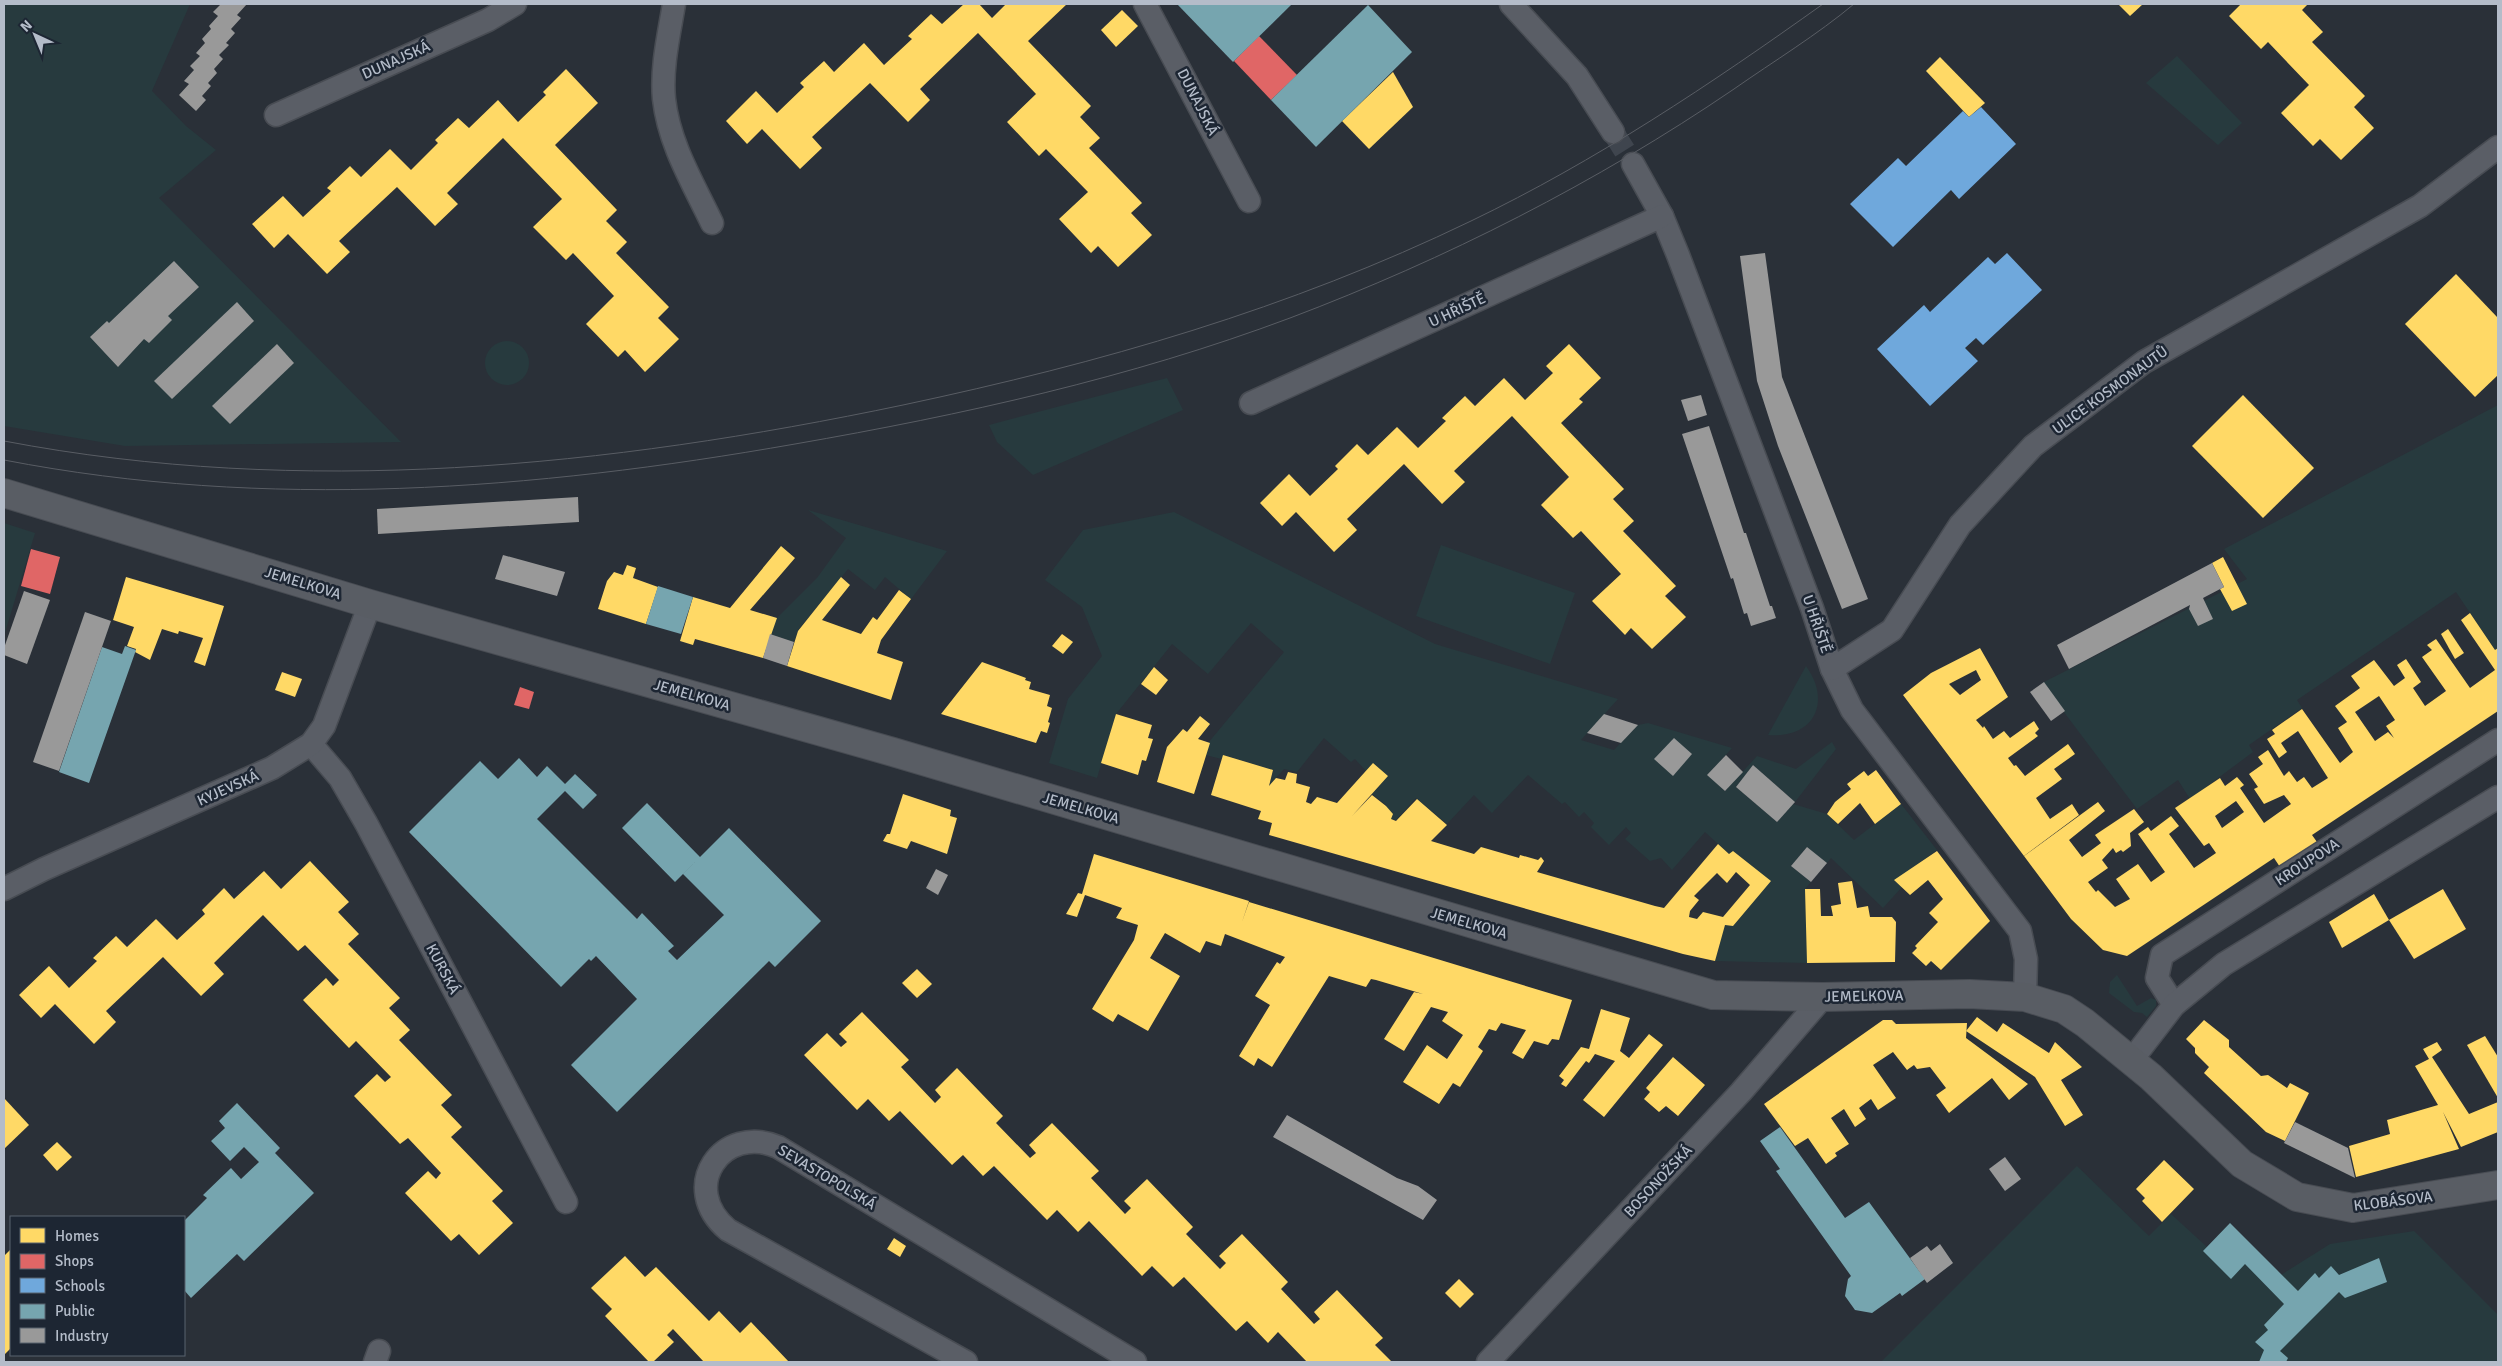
<svg xmlns="http://www.w3.org/2000/svg" width="2502" height="1366" font-family="Signika,sans-serif">
  <style>
    .green { fill: #273a3e }
    .homes { fill: #ffd966; fill-rule: evenodd }
    .shops { fill: #e06666 }
    .schools { fill: #6fa8dc }
    .public { fill: #76a5af }
    .industry { fill: #999 }
    .lines { fill: none; stroke-linecap: round; stroke-linejoin: round }
    .street-tunnel { stroke: #3f454e; stroke-width: 22; stroke-dasharray: 22 11; stroke-linecap: butt }
    .street-casing { stroke: #484c53; stroke-width: 25 }
    .secondary-casing { stroke: #484c53; stroke-width: 30 }
    .street { stroke: #5a5e66; stroke-width: 22 }
    .secondary { stroke: #595d64; stroke-width: 28 }
    .tram { stroke: #595d64; stroke-width: 1 }
    .labels { text-anchor: middle; dominant-baseline: central; stroke-width: 5; stroke-linejoin: round; paint-order: stroke }
    .street-label { font-size: 15px; fill: #b4bcc9; stroke: #1d2633 }
  </style>
  <rect width="100%" height="100%" fill="#2a3038"/>
  <g class="green">
    <polygon points="4,4 190,4 152,91 186,126 216,150 159,198 401,442 125,446 4,426"/>
    <polygon points="2177,56 2242,123 2218,145 2146,83"/>
    <circle cx="507" cy="363" r="22"/>
    <polygon points="1167,378 1183,410 1033,475 997,442 989,425"/>
    <polygon points="2498,405 2498,648 2495,650 2456,592 2297,700 2302,708 2249,745 2253,752 2190,799 2178,780 2137,809 2042,683 2247,579 2224,549"/>
    <polygon points="808,510 947,551 911,599 885,577 875,590 848,569 798,630 794,642 770,634 774,621 817,578 846,538"/>
    <polygon points="1174,512 1435,644 1618,699 1581,740 1614,750 1638,725 1648,723 1732,748 1708,775 1725,791 1757,756 1796,769 1832,742 1836,749 1795,802 1753,765 1736,787 1777,822 1793,804 1827,814 1854,840 1901,804 1937,850 1896,880 1902,887 1883,908 1831,858 1827,863 1806,848 1791,866 1811,882 1805,889 1807,963 1715,961 1725,925 1733,926 1770,881 1733,851 1729,854 1705,832 1672,870 1661,858 1650,861 1625,839 1631,833 1626,827 1609,845 1591,827 1594,823 1584,812 1579,817 1565,802 1562,804 1528,775 1492,813 1474,795 1447,824 1416,798 1396,820 1391,819 1386,805 1372,794 1388,776 1373,763 1366,771 1355,759 1351,762 1324,738 1297,772 1284,769 1269,786 1273,770 1224,755 1222,759 1205,755 1208,743 1284,652 1251,623 1208,674 1172,644 1116,714 1097,778 1049,763 1068,699 1102,656 1082,607 1045,580 1083,530"/>
    <polygon points="4,523 35,533 4,636"/>
    <polygon points="1441,545 1575,593 1550,664 1416,616"/>
    <path d="M1806 666C1832 702 1814 739 1768 735Z"/>
    <polygon points="2117,975 2137,1006 2151,998 2156,1000 2156,1006 2147,1017 2142,1013 2134,1012 2109,993 2110,982"/>
    <polygon points="2077,1166 2149,1236 2171,1214 2207,1247 2281,1275 2330,1244 2414,1231 2498,1315 2498,1362 1881,1362"/>
  </g>
  <g class="homes">
    <polygon points="964,4 979,4 992,18 1006,4 1067,4 1028,41 1091,106 1080,117 1100,138 1089,148 1142,203 1131,213 1152,235 1118,267 1098,246 1091,253 1059,219 1088,192 1046,149 1039,156 1007,122 1036,94 978,33 920,89 930,100 908,122 870,83 812,137 822,148 800,169 762,129 747,144 726,121 756,91 777,113 804,87 800,83 824,61 834,72 864,43 884,65 912,39 908,36 931,14 942,24"/>
    <polygon points="2118,4 2143,4 2130,16"/>
    <polygon points="2241,4 2308,4 2302,10 2323,32 2312,42 2365,96 2354,107 2374,128 2341,160 2320,139 2313,146 2281,113 2309,85 2268,42 2261,49 2229,16"/>
    <polygon points="1122,10 1138,26 1116,47 1101,30"/>
    <polygon points="1940,57 1985,103 1969,117 1926,71"/>
    <polygon points="566,69 598,103 555,145 617,210 606,221 627,242 616,253 669,307 658,318 679,339 645,372 625,350 618,357 586,324 614,296 573,253 566,260 533,227 562,199 503,138 447,193 458,204 435,226 397,187 339,241 350,252 327,274 288,234 274,248 252,224 283,196 303,217 331,191 327,188 350,166 361,177 390,149 411,170 438,143 435,140 458,118 469,128 498,100 518,122 546,95 543,92"/>
    <polygon points="1393,72 1413,107 1369,149 1342,121"/>
    <polygon points="2456,274 2498,318 2498,375 2475,397 2405,324"/>
    <polygon points="1569,344 1601,378 1579,399 1583,402 1561,423 1624,489 1613,499 1634,521 1623,531 1676,586 1665,596 1686,617 1652,649 1631,628 1625,635 1592,601 1621,574 1581,531 1573,538 1541,505 1569,477 1512,416 1454,471 1465,482 1442,504 1404,464 1347,519 1357,530 1334,552 1296,512 1282,526 1260,503 1289,474 1310,496 1338,469 1335,466 1357,444 1368,455 1397,427 1418,448 1446,421 1442,418 1465,396 1475,406 1504,378 1525,400 1553,373 1546,366"/>
    <polygon points="2243,395 2314,468 2263,518 2192,446"/>
    <polygon points="781,546 795,558 750,610 777,618 763,658 695,639 693,645 680,641 693,597 730,608"/>
    <polygon points="2223,557 2247,604 2232,611 2220,589 2224,587 2212,563"/>
    <polygon points="627,565 636,568 633,578 658,587 646,624 598,609 607,581 614,572 623,575"/>
    <polygon points="126,577 224,606 205,666 194,662 203,638 179,631 178,634 162,629 150,660 135,652 136,649 127,646 134,627 113,620"/>
    <polygon points="841,577 850,585 822,620 861,634 873,617 877,620 899,590 911,599 881,640 877,653 903,662 891,700 787,666 798,631"/>
    <path d="M2470 613 2495 650 2498 648V711L2312 835 2317 842 2280 867 2274 858 2127 956 2103 950 2071 919 2024 856 2098 802 2105 811 2069 840 2082 857 2101 843 2095 835 2134 809 2144 822 2130 833 2131 846 2123 852 2121 850 2116 853 2113 848 2102 860 2108 868 2088 882 2096 892 2098 890 2115 907 2130 899 2116 879 2138 864 2151 882 2165 872 2138 834 2148 827 2151 831 2171 816 2179 826 2169 834 2194 868 2216 853 2209 843 2204 846 2175 808 2220 778 2225 786 2237 777 2244 785 2240 788 2264 823 2291 804 2284 795 2264 804 2254 789 2258 787 2249 774 2263 764 2258 757 2268 750 2284 776 2289 771 2297 782 2304 777 2312 788 2328 778 2298 731 2281 743 2287 752 2279 758 2267 739 2275 734 2272 730 2302 709 2340 763 2353 752 2338 728 2347 722 2335 706 2360 688 2351 676 2374 660 2394 686 2405 678 2397 665 2406 659 2421 682 2413 688 2425 706 2446 691 2422 657 2432 650 2427 645 2436 639 2470 688 2495 670 2461 620ZM2379 696 2395 720 2386 726 2394 738 2388 732 2375 741 2355 712ZM2236 801 2244 812 2222 828 2215 816Z"/>
    <polygon points="2448,629 2464,653 2455,659 2441,634"/>
    <polygon points="1062,634 1073,642 1063,654 1052,646"/>
    <path d="M1980 648 2008 697 1976 720 1983 728 1984 726 1993 739 2004 731 2010 738 2034 721 2039 729 2035 733 2038 736 2008 758 2014 766 2016 765 2025 776 2068 744 2075 754 2054 769 2062 779 2036 798 2050 819 2072 804 2079 815 2024 856 1903 695 1931 673ZM1976 670 1981 680 1960 695 1949 684Z"/>
    <polygon points="982,662 1026,678 1025,680 1031,682 1029,689 1050,695 1047,706 1052,708 1048,722 1050,723 1047,733 1041,731 1036,743 941,714"/>
    <polygon points="1154,667 1168,680 1156,695 1141,684"/>
    <polygon points="282,672 302,679 295,697 275,690"/>
    <polygon points="1116,714 1152,725 1148,738 1153,739 1146,761 1142,760 1138,775 1101,763"/>
    <polygon points="1200,716 1210,724 1198,739 1210,743 1194,794 1157,782 1167,747 1183,729 1187,732"/>
    <path d="M1223 755 1273 770 1269 786 1276 778 1285 780 1288 772 1297 774 1296 783 1310 787 1306 802 1311 804 1317 797 1337 803 1373 763 1388 776 1352 816 1372 795 1386 806 1393 814 1391 819 1396 821 1417 799 1447 825 1431 841 1474 854 1481 847 1519 858 1520 855 1538 860 1541 857 1544 861 1537 872 1655 906 1664 908 1718 844 1729 854 1733 851 1771 881 1733 926 1725 925 1715 961 1683 954 1269 835 1272 823 1258 819 1261 811 1211 795ZM1736 872 1750 885 1723 917 1703 912 1697 919 1689 917 1690 911 1699 900 1694 896 1717 873 1727 883Z"/>
    <polygon points="1876,770 1901,804 1875,824 1860,803 1838,824 1827,814 1835,802 1851,789 1847,784 1864,771 1868,776"/>
    <polygon points="903,794 951,810 950,816 957,818 947,854 911,841 907,849 883,841 887,834 890,834"/>
    <polygon points="1937,851 1990,921 1941,970 1931,961 1926,966 1912,953 1917,948 1915,946 1938,922 1929,913 1943,899 1928,880 1910,895 1894,880"/>
    <polygon points="1094,854 1249,901 1242,922 1249,902 1572,1000 1559,1040 1552,1039 1548,1045 1534,1041 1523,1059 1512,1053 1526,1030 1501,1023 1496,1031 1489,1029 1478,1047 1483,1051 1460,1087 1453,1083 1439,1104 1403,1082 1427,1045 1447,1059 1463,1035 1442,1021 1448,1012 1431,1007 1404,1051 1384,1039 1414,992 1423,994 1376,980 1371,979 1366,987 1329,976 1272,1067 1258,1058 1254,1066 1239,1056 1270,1005 1255,996 1277,962 1280,964 1285,957 1225,934 1221,946 1206,941 1200,953 1165,933 1150,958 1180,976 1148,1031 1118,1014 1113,1022 1092,1009 1134,940 1138,925 1116,918 1122,908 1085,895 1077,917 1066,914 1078,893 1082,894"/>
    <polygon points="310,861 349,902 338,912 359,934 348,944 400,998 389,1008 410,1030 399,1040 452,1095 441,1105 462,1127 451,1137 503,1191 492,1201 513,1223 479,1255 459,1234 451,1241 405,1193 428,1171 436,1179 441,1173 408,1138 400,1144 354,1096 377,1074 385,1082 391,1077 356,1041 349,1048 303,1000 326,978 333,986 339,980 305,945 298,951 263,915 214,963 224,974 201,996 163,957 106,1011 116,1022 94,1044 55,1004 41,1018 19,995 49,966 69,988 97,961 93,958 116,936 127,947 156,919 177,940 205,914 202,910 224,888 234,899 264,871 281,889"/>
    <polygon points="1852,881 1857,908 1868,906 1870,917 1892,917 1896,922 1895,962 1807,963 1805,889 1820,889 1821,916 1833,916 1831,906 1841,904 1838,883"/>
    <polygon points="2443,889 2466,929 2414,959 2389,920"/>
    <polygon points="2374,894 2389,920 2342,948 2329,922"/>
    <polygon points="917,969 932,984 917,998 902,983"/>
    <polygon points="1601,1009 1630,1018 1620,1051 1629,1058 1649,1034 1663,1045 1604,1117 1583,1100 1615,1061 1595,1054 1589,1063 1586,1061 1566,1087 1561,1084 1564,1080 1559,1076 1581,1047 1589,1049"/>
    <polygon points="862,1012 909,1060 901,1067 935,1103 941,1097 935,1090 957,1068 1003,1116 996,1123 1030,1158 1036,1153 1029,1145 1052,1123 1099,1171 1091,1178 1125,1214 1131,1208 1124,1201 1147,1179 1193,1227 1186,1234 1220,1269 1226,1263 1219,1256 1242,1234 1288,1282 1281,1289 1314,1324 1320,1319 1314,1312 1337,1290 1383,1338 1375,1345 1392,1362 1307,1362 1278,1332 1268,1343 1247,1321 1236,1331 1184,1277 1173,1287 1152,1266 1142,1276 1089,1221 1078,1232 1057,1210 1047,1220 994,1166 983,1176 963,1155 952,1165 900,1111 889,1121 868,1099 857,1110 804,1055 827,1033 841,1047 847,1042 839,1034"/>
    <polygon points="1977,1017 1997,1032 2003,1023 2049,1053 2055,1042 2069,1055 2082,1067 2061,1080 2083,1115 2065,1126 2035,1077 1966,1031"/>
    <polygon points="1883,1020 1892,1020 1896,1024 1967,1023 1966,1038 2028,1084 2009,1100 1992,1078 1949,1113 1936,1095 1946,1088 1930,1067 1917,1069 1914,1065 1907,1070 1893,1052 1873,1065 1896,1098 1878,1110 1871,1099 1859,1108 1866,1119 1855,1127 1844,1109 1831,1118 1849,1144 1835,1153 1837,1156 1826,1164 1808,1138 1795,1146 1764,1104"/>
    <polygon points="2204,1020 2229,1040 2229,1047 2261,1076 2268,1075 2287,1088 2290,1083 2309,1093 2285,1141 2266,1132 2204,1073 2209,1067 2195,1053 2195,1048 2186,1039"/>
    <polygon points="2485,1036 2498,1057 2498,1098 2467,1045"/>
    <polygon points="2437,1042 2442,1050 2432,1057 2469,1114 2498,1102 2498,1132 2461,1147 2443,1112 2459,1149 2356,1177 2349,1146 2390,1134 2387,1120 2438,1105 2415,1066 2429,1059 2423,1049"/>
    <polygon points="1673,1057 1705,1085 1678,1116 1666,1106 1659,1112 1644,1099 1650,1092 1646,1088"/>
    <polygon points="4,1098 29,1125 4,1149"/>
    <polygon points="57,1142 72,1157 57,1171 43,1155"/>
    <polygon points="2164,1160 2194,1189 2162,1222 2142,1201 2145,1198 2136,1189"/>
    <polygon points="894,1238 906,1246 900,1257 887,1249"/>
    <polygon points="11,1249 11,1348 4,1355 4,1256"/>
    <polygon points="625,1256 645,1277 656,1267 709,1321 719,1311 740,1333 751,1322 789,1362 704,1362 673,1329 667,1335 674,1342 653,1362 649,1362 605,1316 612,1309 591,1288"/>
    <polygon points="1459,1279 1474,1294 1460,1308 1445,1293"/>
  </g>
  <g class="shops">
    <polygon points="1259,36 1297,75 1271,100 1234,61"/>
    <polygon points="31,549 60,557 50,594 21,586"/>
    <polygon points="520,687 534,692 529,709 514,705"/>
  </g>
  <g class="schools">
    <polygon points="1981,107 2016,144 1959,199 1951,190 1893,247 1850,204 1898,158 1906,166 1963,111 1969,117"/>
    <polygon points="2007,253 2042,290 1983,345 1976,338 1965,348 1978,361 1930,406 1877,349 1924,305 1930,312 1988,257 1995,264"/>
  </g>
  <g class="public">
    <polygon points="1177,4 1292,4 1233,62"/>
    <polygon points="1368,5 1412,52 1316,147 1271,100"/>
    <polygon points="658,586 693,597 681,634 646,624"/>
    <polygon points="125,646 136,650 89,783 59,772 102,647 122,654"/>
    <polygon points="519,758 537,777 547,766 565,784 575,774 597,795 583,809 565,791 537,819 637,919 642,913 674,946 668,951 677,960 724,915 683,874 696,861 675,882 622,828 647,803 700,857 729,828 821,921 775,967 769,961 617,1112 571,1065 637,999 596,956 591,961 589,959 561,987 409,832 480,761 498,779"/>
    <polygon points="237,1103 280,1148 275,1153 314,1193 244,1261 237,1254 191,1298 184,1290 184,1221 207,1198 203,1195 231,1168 241,1179 259,1162 244,1147 230,1161 211,1141 225,1128 219,1121"/>
    <polygon points="1780,1127 1845,1218 1869,1202 1925,1279 1902,1296 1900,1293 1872,1313 1855,1310 1845,1296 1848,1279 1851,1276 1776,1171 1780,1169 1760,1141"/>
    <polygon points="2230,1223 2298,1291 2315,1273 2319,1278 2331,1266 2339,1275 2379,1258 2387,1282 2345,1298 2339,1292 2280,1351 2288,1358 2286,1362 2259,1362 2264,1350 2255,1342 2268,1330 2264,1325 2284,1304 2245,1264 2231,1279 2203,1251"/>
  </g>
  <g class="industry">
    <polygon points="221,4 247,4 237,15 241,18 231,29 235,33 226,43 229,45 219,55 223,59 214,69 217,73 208,83 211,86 202,96 206,100 196,111 179,95 189,84 184,81 194,70 190,66 200,56 196,53 205,43 202,39 211,29 209,26 218,16 213,12"/>
    <polygon points="1765,253 1782,377 1868,599 1842,609 1778,446 1757,381 1740,256"/>
    <polygon points="174,261 199,287 168,316 172,320 149,343 144,339 118,367 90,337 107,321 109,323"/>
    <polygon points="237,302 254,321 172,399 154,381"/>
    <polygon points="277,344 294,363 230,424 212,406"/>
    <polygon points="1701,395 1707,415 1688,421 1681,400"/>
    <polygon points="1709,426 1744,533 1746,533 1770,606 1772,606 1776,618 1751,626 1747,613 1744,614 1733,578 1731,579 1682,434"/>
    <polygon points="578,497 579,522 378,534 377,509"/>
    <polygon points="503,555 565,572 557,596 495,579"/>
    <polygon points="2212,563 2224,587 2203,598 2213,619 2198,626 2189,609 2190,605 2069,669 2057,645"/>
    <polygon points="24,591 50,600 27,664 4,655 4,648"/>
    <polygon points="85,612 111,621 59,771 33,762"/>
    <polygon points="770,634 794,642 787,666 763,658"/>
    <polygon points="2044,682 2065,711 2051,721 2030,692"/>
    <polygon points="1604,714 1638,725 1621,743 1587,733"/>
    <polygon points="1674,738 1692,754 1673,776 1654,759"/>
    <polygon points="1726,755 1743,772 1725,791 1707,775"/>
    <polygon points="1753,765 1795,802 1777,822 1736,787"/>
    <polygon points="1807,847 1827,863 1811,882 1791,866"/>
    <polygon points="936,869 948,875 938,895 926,888"/>
    <polygon points="1287,1115 1397,1178 1418,1186 1437,1200 1423,1220 1273,1137"/>
    <polygon points="2295,1122 2348,1148 2355,1178 2284,1143"/>
    <polygon points="2005,1157 2021,1179 2005,1191 1989,1169"/>
    <polygon points="1940,1244 1953,1263 1927,1283 1910,1258 1927,1246 1931,1251"/>
  </g>
  <g class="lines">
    <polyline class="street-tunnel" points="1613,132 1633,164"/>
    <g class="street-casing">
      <g id="street">
        <path d="M674 4C669 34 661 68 664 99 669 144 693 183 712 223"/>
        <polyline points="1145,4 1249,201"/>
        <polyline points="1511,4 1577,76 1613,132"/>
        <polyline points="276,115 488,20 515,4"/>
        <polyline points="1633,164 1662,216 1678,255 1812,608 1832,669 1852,710 2020,931 2026,959 2025,997"/>
        <polyline points="1251,403 1662,216"/>
        <polyline points="1832,669 1892,630 1960,525 2033,446 2144,362 2420,206 2498,147"/>
        <polyline points="311,744 340,778 366,823 566,1202"/>
        <polyline points="4,889 44,869 272,768 311,744 324,726 370,604"/>
        <polyline points="2174,1005 2157,978 2162,955 2498,740"/>
        <polyline points="2131,1061 2174,1005 2224,964 2498,797"/>
        <polyline points="375,1362 379,1351"/>
        <path d="M966 1362 728 1230C677 1187 723 1123 778 1147L1135 1362"/>
        <polyline points="1488,1362 1741,1092 1823,997"/>
      </g>
    </g>
    <g class="secondary-casing">
      <polyline id="secondary" points="4,493 370,604 893,752 1713,995 1823,997 1969,994 2025,997 2064,1009 2085,1023 2151,1077 2242,1164 2297,1197 2353,1208 2498,1185"/>
    </g>
    <use href="#street" class="street"/>
    <use href="#secondary" class="secondary"/>
    <g class="tram">
      <path d="M4 441C303 498 607 467 903 405 1101 363 1289 309 1471 221 1596 161 1711 84 1823 4"/>
      <path d="M4 460C267 511 533 490 795 444 962 415 1130 378 1290 318 1446 259 1596 183 1734 89 1774 61 1817 35 1854 4"/>
    </g>
  </g>
  <g class="labels">
    <g class="street-label">
      <text transform="translate(396 60) rotate(-24)">DUNAJSKÁ</text>
      <text transform="translate(1198 102) rotate(63)">DUNAJSKÁ</text>
      <text transform="translate(1457 310) rotate(-25)">U HŘIŠTĚ</text>
      <text transform="translate(2110 390) rotate(-36)">ULICE KOSMONAUTŮ</text>
      <text transform="translate(303 583) rotate(17)">JEMELKOVA</text>
      <text transform="translate(1817 624) rotate(71)">U HŘIŠTĚ</text>
      <text transform="translate(692 695) rotate(16)">JEMELKOVA</text>
      <text transform="translate(228 788) rotate(-24)">KYJEVSKÁ</text>
      <text transform="translate(1081 808) rotate(16)">JEMELKOVA</text>
      <text transform="translate(2307 862) rotate(-33)">KROUPOVA</text>
      <text transform="translate(1469 923) rotate(16)">JEMELKOVA</text>
      <text transform="translate(443 969) rotate(62)">KURSKÁ</text>
      <text transform="translate(1864 996) rotate(-1)">JEMELKOVA</text>
      <text transform="translate(827 1177) rotate(31)">SEVASTOPOLSKÁ</text>
      <text transform="translate(1658 1181) rotate(-47)">BOSONOŽSKÁ</text>
      <text transform="translate(2393 1201) rotate(-7)">KLOBÁSOVA</text>
    </g>
  </g>
  <rect width="2502" height="1366" fill="none" stroke="#b4bcc9" stroke-width="10"/>
  <rect x="10" y="1216" width="175" height="140" fill="#1d2633" stroke="#59626f"/>
  <rect x="20" y="1228" width="25" height="15" fill="#ffd966" stroke="#59626f"/>
  <text x="55" y="1241" font-size="15" fill="#b4bcc9">Homes</text>
  <rect x="20" y="1254" width="25" height="15" fill="#e06666" stroke="#59626f"/>
  <text x="55" y="1266" font-size="15" fill="#b4bcc9">Shops</text>
  <rect x="20" y="1278" width="25" height="15" fill="#6fa8dc" stroke="#59626f"/>
  <text x="55" y="1291" font-size="15" fill="#b4bcc9">Schools</text>
  <rect x="20" y="1304" width="25" height="15" fill="#76a5af" stroke="#59626f"/>
  <text x="55" y="1316" font-size="15" fill="#b4bcc9">Public</text>
  <rect x="20" y="1328" width="25" height="15" fill="#999999" stroke="#59626f"/>
  <text x="55" y="1341" font-size="15" fill="#b4bcc9">Industry</text>
  <g transform="translate(35 35) rotate(316)" stroke="#1d2633" stroke-width="4" paint-order="stroke">
  <path d="M0-4L9 19L0 12L-9 19Z" fill="#b4bcc9"/>
  <text y="-8" font-size="14" font-weight="bold" text-anchor="middle" fill="#b4bcc9">N</text>
  </g>
</svg>
